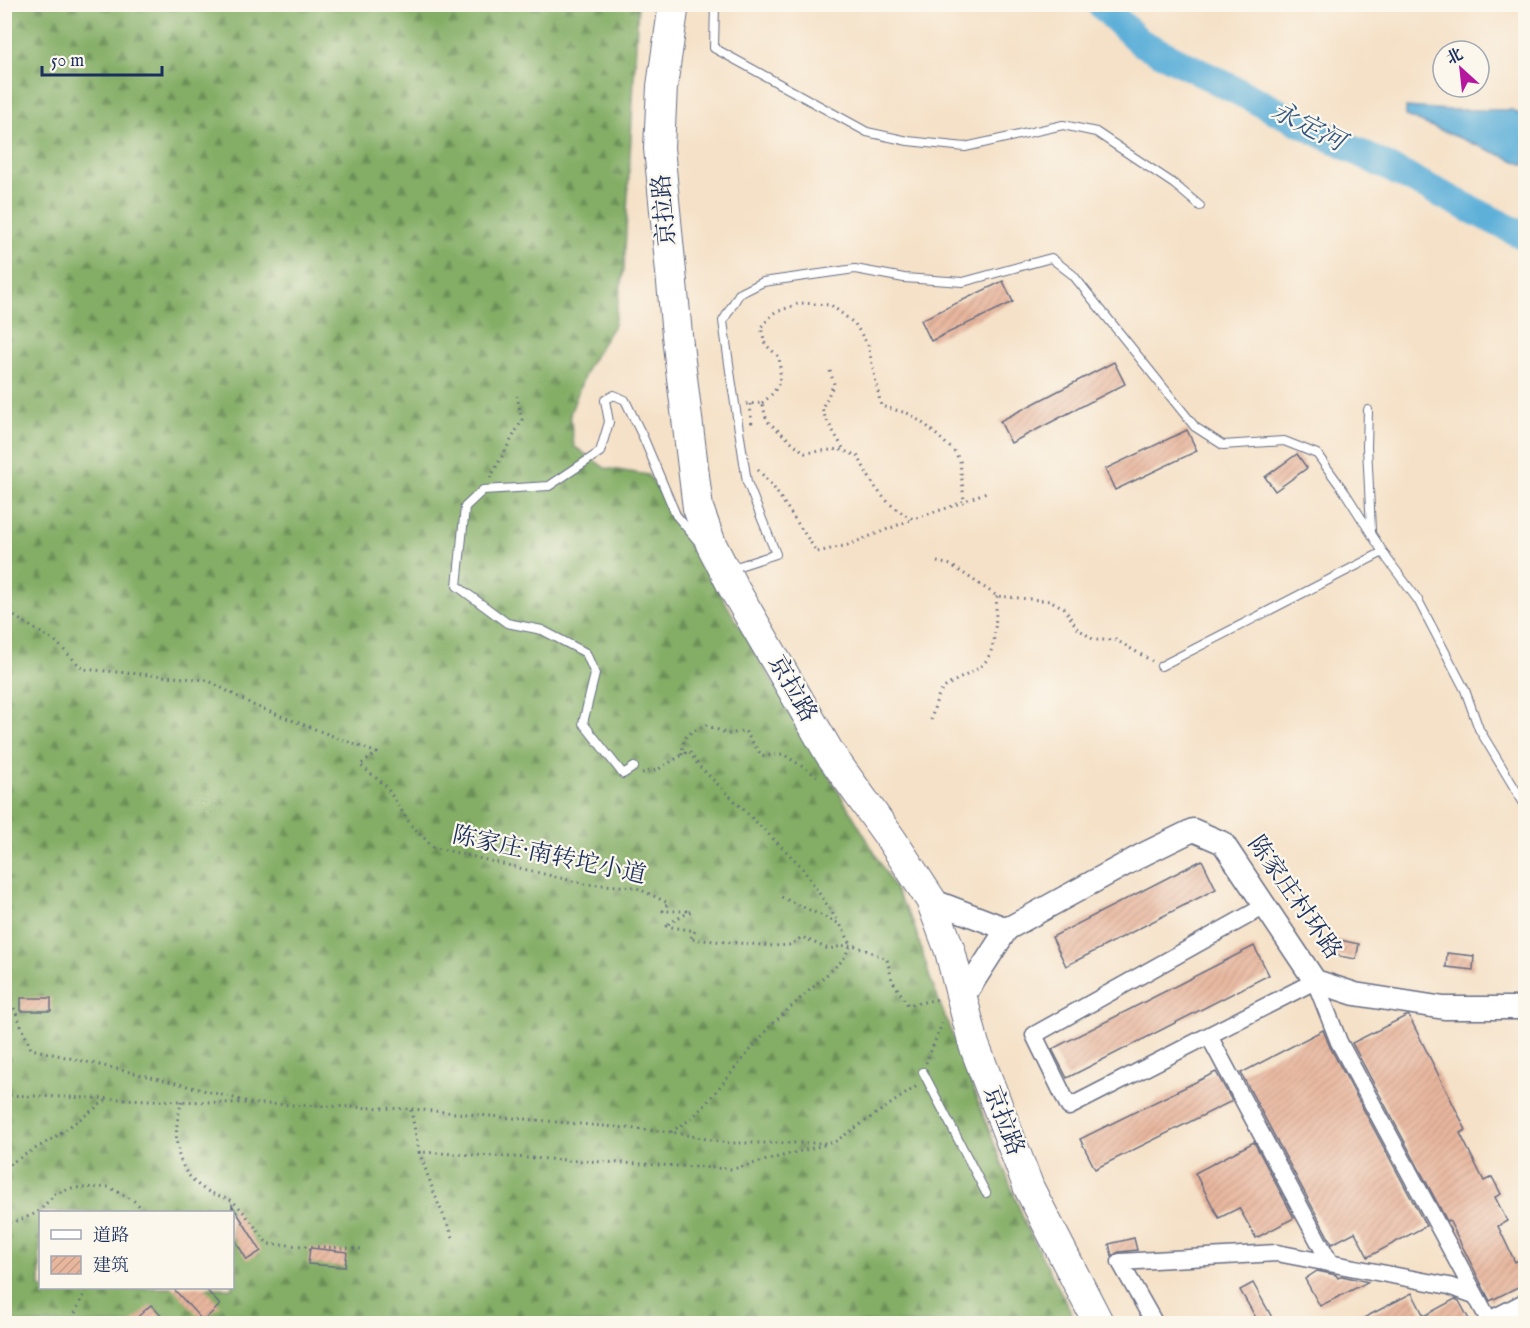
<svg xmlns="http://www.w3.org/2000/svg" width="1530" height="1328" font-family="'IM FELL English','Noto Serif SC',serif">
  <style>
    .forest { fill: url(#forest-firs); stroke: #506e62; stroke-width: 1.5; fill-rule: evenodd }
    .water { fill: #5eb0d9; stroke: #3c709c; stroke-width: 1.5 }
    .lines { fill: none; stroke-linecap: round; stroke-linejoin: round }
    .river { stroke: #5eb0d9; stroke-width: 28 }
    .building { fill: url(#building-hatch) }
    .lane-casing { stroke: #676d83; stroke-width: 10 }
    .street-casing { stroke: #676d83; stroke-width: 19 }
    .secondary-casing { stroke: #676d83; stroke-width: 25 }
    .highway-casing { stroke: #676d83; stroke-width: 32 }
    .path { stroke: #676d83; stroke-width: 3; stroke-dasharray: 1.5 4.5; stroke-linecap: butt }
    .lane { stroke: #fff; stroke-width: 8 }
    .street { stroke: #fff; stroke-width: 16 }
    .secondary { stroke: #fff; stroke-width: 22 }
    .highway { stroke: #fff; stroke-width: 30 }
    .labels { text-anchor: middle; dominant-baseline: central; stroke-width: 4.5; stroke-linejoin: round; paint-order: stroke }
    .street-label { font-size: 24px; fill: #1b2f5e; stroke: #fbf7ec }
    .water-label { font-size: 26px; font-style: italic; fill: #2f5683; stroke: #fbf7ec }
  </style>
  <defs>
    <pattern id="forest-firs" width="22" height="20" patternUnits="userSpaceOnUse" patternTransform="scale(1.5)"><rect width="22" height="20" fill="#84ae66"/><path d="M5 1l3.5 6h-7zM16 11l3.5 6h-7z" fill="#6b8e57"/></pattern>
    <pattern id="building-hatch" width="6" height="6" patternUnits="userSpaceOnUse" patternTransform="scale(1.5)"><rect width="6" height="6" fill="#e8b69d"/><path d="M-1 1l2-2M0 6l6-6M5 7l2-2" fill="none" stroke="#c69d8a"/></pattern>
  </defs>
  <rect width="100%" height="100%" fill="#fbf7ec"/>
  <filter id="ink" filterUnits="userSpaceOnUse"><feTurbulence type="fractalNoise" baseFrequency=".0167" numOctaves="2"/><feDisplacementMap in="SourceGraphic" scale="12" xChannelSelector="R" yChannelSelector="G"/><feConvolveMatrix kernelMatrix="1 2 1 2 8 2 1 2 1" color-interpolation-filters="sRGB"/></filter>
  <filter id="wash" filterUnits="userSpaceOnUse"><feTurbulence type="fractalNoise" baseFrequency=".008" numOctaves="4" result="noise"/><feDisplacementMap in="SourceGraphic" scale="24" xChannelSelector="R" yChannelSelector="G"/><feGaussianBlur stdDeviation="1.35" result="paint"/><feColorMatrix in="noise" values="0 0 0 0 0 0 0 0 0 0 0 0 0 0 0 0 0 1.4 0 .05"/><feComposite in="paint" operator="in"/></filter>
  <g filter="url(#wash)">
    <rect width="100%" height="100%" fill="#f5e1c7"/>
    <path class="forest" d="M5 5H638L624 269 614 325 588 366 570 414 574 446 605 468 648 475 686 530 712 580 868 841 913 922 930 978 1027 1228 1077 1323 5 1324ZM40 1212H232V1288H40Z"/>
    <polygon class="water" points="1406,107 1447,110 1512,110 1525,117 1525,165 1406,116"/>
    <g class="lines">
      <polyline class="river" points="1100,4 1140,42 1526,237"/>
    </g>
    <g id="blocks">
      <g class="building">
        <polygon points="1003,281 1013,302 931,341 921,320"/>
        <polygon points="1114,362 1125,384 1011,443 1000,421"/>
        <polygon points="1187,430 1197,451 1115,490 1105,469"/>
        <polygon points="1297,454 1307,468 1275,491 1265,477"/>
        <polygon points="1202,860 1216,889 1066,966 1052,937"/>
        <polygon points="1335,939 1359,944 1356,959 1332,955"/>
        <polygon points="1254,946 1269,975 1067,1078 1052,1049"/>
        <polygon points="1447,953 1474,956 1473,970 1446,967"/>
        <rect x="21" y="998" width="30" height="13"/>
        <polygon points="1406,1016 1409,1016 1466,1130 1460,1133 1484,1181 1492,1177 1501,1194 1495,1197 1507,1221 1498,1226 1515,1262 1522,1258 1526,1265 1526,1283 1490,1301 1449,1220 1447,1221 1352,1043"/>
        <polygon points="1323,1030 1330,1047 1426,1226 1368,1257 1355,1232 1332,1244 1241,1073"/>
        <polygon points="1216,1072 1232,1101 1095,1169 1080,1139"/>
        <polygon points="1254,1142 1294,1218 1256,1238 1239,1208 1219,1218 1195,1173"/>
        <polygon points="232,1205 261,1251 247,1260 232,1235"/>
        <polygon points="1134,1238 1137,1250 1119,1252 1112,1256 1109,1244"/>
        <polygon points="310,1248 347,1252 345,1267 308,1264"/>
        <polygon points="1317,1271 1336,1275 1338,1278 1342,1276 1368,1282 1320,1306 1305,1279"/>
        <polygon points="1253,1283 1275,1323 1259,1323 1240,1290"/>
        <polygon points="172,1287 204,1287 220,1305 203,1321"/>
        <polygon points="1412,1293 1424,1316 1455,1299 1459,1301 1471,1323 1354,1323"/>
        <polygon points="151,1305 168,1323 131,1323"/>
      </g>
    </g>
  </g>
  <g filter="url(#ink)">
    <use href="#blocks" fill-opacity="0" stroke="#676d83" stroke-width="1.5"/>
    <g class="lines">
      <g class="lane-casing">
        <g id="lane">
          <polyline points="715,4 714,48 867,132 908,141 965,147 1063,125 1096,132 1174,184 1200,206"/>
          <polyline points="1368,410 1367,446 1371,530"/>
          <polyline points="730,569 776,554 747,482 731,378 723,321 739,294 763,282 855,269 904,278 963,282 1051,258 1073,275 1195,427 1223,445 1284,441 1317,454 1346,494 1388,560 1418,600 1465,690 1479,729 1526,807"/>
          <polyline points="1161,666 1383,552"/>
          <polyline points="634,767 623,774 583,723 595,674 586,653 542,630 507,623 457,586 465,507 483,490 549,486 600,452 609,422 605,400 614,395 625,400 644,439 676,515 697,540"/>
          <polyline points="923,1072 986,1193"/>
        </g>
      </g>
      <g class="street-casing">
        <g id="street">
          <polyline points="1265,906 1034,1035 1069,1107 1315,981 1339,1042 1491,1324"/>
          <polyline points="1209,1036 1330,1263"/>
          <polyline points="1489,1320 1526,1301"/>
          <polyline points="1155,1324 1120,1262 1277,1253 1449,1286 1474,1295"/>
        </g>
      </g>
      <g class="secondary-casing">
        <g id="secondary">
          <polyline points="931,900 1007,929 962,999"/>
          <polyline points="1007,929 1144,854 1193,830 1223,843 1315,981 1355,994 1444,1008 1526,1008"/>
        </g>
      </g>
      <g class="highway-casing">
        <polyline id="highway" points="674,4 662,86 659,148 678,345 698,508 711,544 733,587 830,754 891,839 931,900 950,951 974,1045 1029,1188 1099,1324"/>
      </g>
      <g class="path">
        <polyline points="830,371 834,384 822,408 825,417 844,450"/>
        <path d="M762 403C780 389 782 380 779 357L765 344 761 327 774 313 800 303 831 305 855 324 868 345 881 406 910 414 928 427 955 452 960 461 964 501"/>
        <path d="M746 404 762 403 767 421 805 453 838 449 858 456C873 486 882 503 913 519L950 507 989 491"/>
        <polyline points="750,404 752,426"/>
        <polyline points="758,470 772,485 817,552 848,545 913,519"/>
        <polyline points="490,478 522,420 517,396"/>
        <polyline points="937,562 951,565 997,596 1051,601 1064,608 1077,628 1094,640 1116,640 1152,661"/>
        <polyline points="4,610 56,642 83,669 207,680 255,706 377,753 360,765 385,785 411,825 433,847 585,884 635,887 668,903 663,911 691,911 665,926 695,931 690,939 774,946 790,945 802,937 828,949 851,944 887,959 892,980 908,1005 939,999"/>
        <path d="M931 720C934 710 936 697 943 689 956 677 981 673 989 656 997 639 995 615 997 596"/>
        <path d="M682 755C683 733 688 734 706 725L728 734 745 731 762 756 783 754 817 776"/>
        <polyline points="642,773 657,770 689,751 698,765 801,866 839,923"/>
        <polyline points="14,1008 31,1049 168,1081 249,1102"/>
        <polyline points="926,1063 944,1019"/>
        <polyline points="4,1095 411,1109 671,1132 727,1143 833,1143 917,1086"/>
        <path d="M182 1101C171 1136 174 1175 211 1193 217 1196 227 1197 232 1201 244 1210 258 1232 268 1244L361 1249"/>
        <polyline points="411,1110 419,1152 733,1169 828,1144"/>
        <polyline points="671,1132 692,1118 704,1106 771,1025 843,960 851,944 840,924 779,896"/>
        <polyline points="419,1152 438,1203 453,1237"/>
        <polyline points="4,1167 52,1139 108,1099"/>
        <polyline points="4,1222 14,1222 37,1213 55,1194 72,1188 109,1187 134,1201 146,1212"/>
        <polyline points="70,1324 87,1288"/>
      </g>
      <use href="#lane" class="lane"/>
      <use href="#street" class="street"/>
      <use href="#secondary" class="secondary"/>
      <use href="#highway" class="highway"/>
    </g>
  </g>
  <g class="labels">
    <g class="street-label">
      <text transform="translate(665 210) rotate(-95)">京拉路</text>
      <text transform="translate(792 689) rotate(60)">京拉路</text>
      <text transform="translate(549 856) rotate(12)">陈家庄·南转坨小道</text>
      <text transform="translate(1294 898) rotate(55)">陈家庄村环路</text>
      <text transform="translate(1003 1121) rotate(69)">京拉路</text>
    </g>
    <g class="water-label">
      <text transform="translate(1308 127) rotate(27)">永定河</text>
    </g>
  </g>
  <rect width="1530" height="1328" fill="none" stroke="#fbf7ec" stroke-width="24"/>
  <rect x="39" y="1211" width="195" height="78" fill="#fbf7ec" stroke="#a1a7b3" stroke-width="1.5"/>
  <rect x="51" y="1230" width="30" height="9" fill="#ffffff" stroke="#a1a7b3" stroke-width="1.5"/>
  <text x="93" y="1241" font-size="18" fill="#1b2f5e">道路</text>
  <rect x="51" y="1256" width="30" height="18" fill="url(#building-hatch)" stroke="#a1a7b3" stroke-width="1.5"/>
  <text x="93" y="1271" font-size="18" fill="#1b2f5e">建筑</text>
  <g transform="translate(1461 69) rotate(333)"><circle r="28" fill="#fbf7ec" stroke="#a1a7b3" stroke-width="1.5"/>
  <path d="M0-4.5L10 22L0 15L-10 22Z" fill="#b5179e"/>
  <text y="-9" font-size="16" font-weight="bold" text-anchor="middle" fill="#1b2f5e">北</text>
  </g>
  <path d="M42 66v9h120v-9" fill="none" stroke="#1b2f5e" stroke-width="3"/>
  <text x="51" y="66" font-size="18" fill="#1b2f5e" stroke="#fbf7ec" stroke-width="4.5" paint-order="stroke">50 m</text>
</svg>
